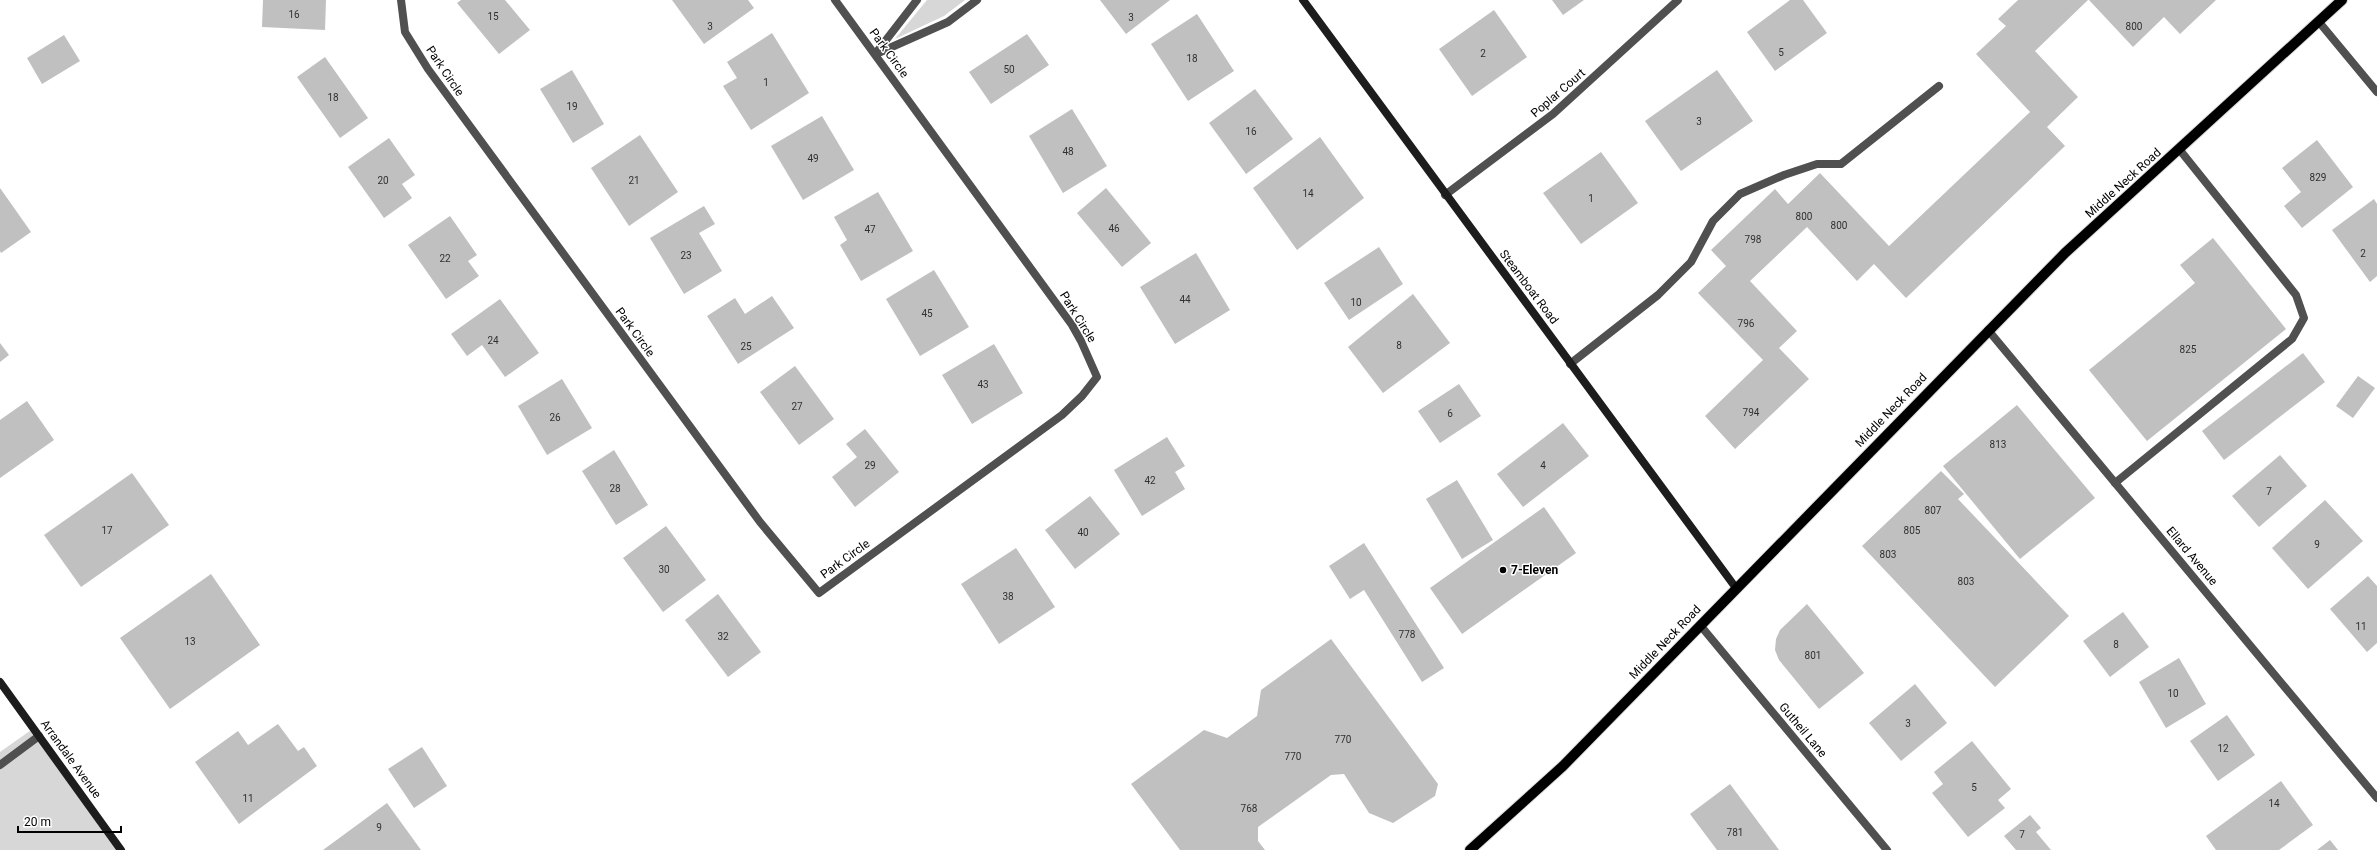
<svg xmlns="http://www.w3.org/2000/svg" width="2377" height="850" font-family="Roboto,sans-serif">
  <style>
    .green { fill: #d7d7d7 }
    .building { fill: #c0c0c0 }
    .lines { fill: none; stroke-linecap: round; stroke-linejoin: round }
    .primary-casing { stroke: #dbdbdb; stroke-width: 12 }
    .lane { stroke: #505050; stroke-width: 8 }
    .street { stroke: #505050; stroke-width: 8 }
    .secondary { stroke: #1d1d1d; stroke-width: 8 }
    .primary { stroke: #000; stroke-width: 10 }
    .poi-dot { fill: #000; stroke: #fff; stroke-width: 1.5 }
    .labels { text-anchor: middle; dominant-baseline: central; stroke-width: 3; stroke-linejoin: round; paint-order: stroke }
    .number-label { font-size: 10px; fill: #303030 }
    .street-label { font-size: 12px; fill: #000; stroke: #fff }
    .poi-label { font-size: 12px; font-weight: bold; fill: #000; stroke: #fff; text-anchor: start }
  </style>
  <rect width="100%" height="100%" fill="#fff"/>
  <g class="green">
    <polygon points="927,0 965,0 944,16 895,39"/>
    <polygon points="34,728 121,850 0,850 0,752"/>
  </g>
  <g class="building">
    <polygon points="263,0 326,0 325,30 262,27"/>
    <polygon points="461,0 505,0 530,30 499,54 457,3"/>
    <polygon points="672,0 748,0 754,8 704,44"/>
    <polygon points="1100,0 1170,0 1126,34"/>
    <polygon points="1552,0 1584,0 1563,15"/>
    <polygon points="1790,0 1803,0 1827,33 1775,71 1747,32"/>
    <polygon points="2018,0 2088,0 2035,51 2078,97 2047,127 2065,146 1906,298 1874,264 1857,281 1807,227 1750,281 1797,331 1779,348 1809,379 1735,449 1705,416 1763,360 1698,293 1726,266 1711,250 1775,189 1788,204 1820,173 1889,246 2030,112 1976,54 2006,26 1998,19"/>
    <polygon points="2089,0 2216,0 2180,34 2164,17 2133,47"/>
    <polygon points="1494,10 1527,57 1472,96 1439,49"/>
    <polygon points="1197,14 1234,71 1188,101 1151,44"/>
    <polygon points="772,33 809,93 751,130 723,86 737,78 727,62"/>
    <polygon points="1027,34 1049,65 991,104 969,72"/>
    <polygon points="64,35 80,61 42,84 27,58"/>
    <polygon points="325,57 368,118 340,138 297,77"/>
    <polygon points="572,70 604,124 573,143 540,89"/>
    <polygon points="1717,70 1753,121 1681,171 1645,121"/>
    <polygon points="1255,89 1293,139 1246,174 1209,123"/>
    <polygon points="1072,109 1107,166 1063,193 1029,136"/>
    <polygon points="822,116 854,170 803,200 771,146"/>
    <polygon points="640,135 678,192 629,226 591,168"/>
    <polygon points="1320,137 1364,198 1297,250 1253,188"/>
    <polygon points="389,138 415,175 402,184 412,198 384,218 348,167"/>
    <polygon points="2317,140 2353,187 2302,228 2284,206 2301,192 2282,168"/>
    <polygon points="1601,152 1638,203 1581,244 1543,193"/>
    <polygon points="0,188 31,232 1,253 0,251"/>
    <polygon points="1106,188 1151,243 1122,267 1077,213"/>
    <polygon points="878,192 913,251 861,281 840,245 847,240 834,217"/>
    <polygon points="2374,199 2377,204 2377,276 2370,282 2332,230"/>
    <polygon points="704,206 715,224 699,233 722,271 684,294 650,238"/>
    <polygon points="450,216 477,255 468,261 479,276 446,299 408,245"/>
    <polygon points="2213,238 2286,329 2147,441 2089,370 2195,283 2180,265"/>
    <polygon points="1379,247 1403,284 1349,320 1324,283"/>
    <polygon points="1196,253 1230,310 1175,344 1140,287"/>
    <polygon points="934,270 969,327 920,356 886,299"/>
    <polygon points="1413,294 1450,343 1383,393 1348,347"/>
    <polygon points="772,296 794,328 738,364 707,316 735,298 745,314"/>
    <polygon points="500,299 539,353 505,377 482,345 467,356 451,334"/>
    <polygon points="0,343 9,355 0,362"/>
    <polygon points="994,344 1023,393 972,424 942,375"/>
    <polygon points="2303,353 2325,382 2224,460 2202,431"/>
    <polygon points="795,366 834,419 799,445 760,392"/>
    <polygon points="2358,376 2375,388 2353,418 2336,406"/>
    <polygon points="562,379 592,428 547,455 518,406"/>
    <polygon points="1459,384 1481,416 1440,443 1418,411"/>
    <polygon points="27,401 54,440 0,478 0,420"/>
    <polygon points="2017,405 2095,498 2020,559 1943,466"/>
    <polygon points="1563,423 1589,456 1523,507 1497,474"/>
    <polygon points="865,429 899,472 855,507 832,477 857,457 846,444"/>
    <polygon points="1167,437 1185,466 1175,472 1185,489 1142,516 1114,470"/>
    <polygon points="614,450 648,505 616,525 582,471"/>
    <polygon points="2280,455 2307,486 2259,527 2232,496"/>
    <polygon points="1941,471 1964,494 1958,499 2069,616 1995,687 1862,546"/>
    <polygon points="132,473 169,525 81,587 44,535"/>
    <polygon points="1457,480 1493,540 1462,559 1426,499"/>
    <polygon points="1090,496 1120,534 1075,569 1045,530"/>
    <polygon points="2325,500 2363,541 2308,589 2272,548"/>
    <polygon points="1544,507 1576,553 1462,634 1430,588"/>
    <polygon points="666,526 706,580 663,612 623,558"/>
    <polygon points="1364,543 1444,668 1422,682 1364,590 1350,599 1329,566"/>
    <polygon points="1016,548 1055,607 999,644 961,584"/>
    <polygon points="211,574 260,645 170,709 120,638"/>
    <polygon points="2368,576 2377,586 2377,643 2367,652 2330,609"/>
    <polygon points="718,594 761,652 728,677 685,620"/>
    <polygon points="1807,604 1864,673 1819,709 1779,660 1775,650 1776,639 1780,630"/>
    <polygon points="2123,612 2149,647 2110,677 2083,641"/>
    <polygon points="1331,639 1438,784 1435,796 1393,823 1369,813 1344,774 1331,775 1258,827 1258,841 1265,850 1180,850 1131,784 1204,730 1227,738 1257,716 1261,690"/>
    <polygon points="2179,658 2206,704 2166,728 2139,682"/>
    <polygon points="1915,684 1947,723 1901,761 1869,723"/>
    <polygon points="2227,715 2255,755 2218,781 2190,741"/>
    <polygon points="278,724 298,751 304,747 317,766 239,824 195,762 238,731 248,745"/>
    <polygon points="1972,741 2011,789 1998,800 2005,808 1968,837 1932,793 1943,784 1934,772"/>
    <polygon points="422,747 447,786 414,808 388,769"/>
    <polygon points="2281,781 2313,825 2279,850 2216,850 2206,836"/>
    <polygon points="1730,784 1779,850 1717,850 1690,814"/>
    <polygon points="387,803 421,850 323,850"/>
    <polygon points="2030,815 2041,828 2036,832 2051,850 2016,850 2004,836"/>
    <polygon points="2330,840 2338,850 2317,850"/>
  </g>
  <g class="lines">
    <g class="primary-casing">
      <polyline id="primary" points="1470,850 1563,766 2065,253 2342,0"/>
    </g>
    <g class="lane">
      <polyline points="1570,364 1658,295 1691,262 1713,221 1740,194 1784,175 1817,164 1841,164 1939,86"/>
      <polyline points="2115,483 2292,339 2304,318 2296,295 2179,149"/>
      <polyline points="0,765 39,736"/>
    </g>
    <g class="street">
      <polyline points="401,0 405,32 428,69 760,522 819,593 1062,415 1082,396 1097,377 1081,341 1072,325 835,0"/>
      <polyline points="2319,22 2377,92"/>
      <polyline points="876,53 917,0"/>
      <polyline points="876,54 948,22 977,0"/>
      <polyline points="1445,195 1553,114 1678,0"/>
      <polyline points="1988,330 2377,798"/>
      <polyline points="1700,625 1887,850"/>
    </g>
    <g class="secondary">
      <polyline points="1303,0 1736,588"/>
      <polyline points="0,682 121,850"/>
    </g>
    <use href="#primary" class="primary"/>
  </g>
  <circle class="poi-dot" cx="1503" cy="570" r="4"/>
  <g class="labels">
    <g class="number-label">
      <text x="294" y="14">16</text>
      <text x="493" y="16">15</text>
      <text x="1131" y="17">3</text>
      <text x="710" y="26">3</text>
      <text x="2134" y="26">800</text>
      <text x="1781" y="52">5</text>
      <text x="1483" y="53">2</text>
      <text x="1192" y="58">18</text>
      <text x="1009" y="69">50</text>
      <text x="766" y="82">1</text>
      <text x="333" y="97">18</text>
      <text x="572" y="106">19</text>
      <text x="1699" y="121">3</text>
      <text x="1251" y="131">16</text>
      <text x="1068" y="151">48</text>
      <text x="813" y="158">49</text>
      <text x="2318" y="177">829</text>
      <text x="383" y="180">20</text>
      <text x="634" y="180">21</text>
      <text x="1308" y="193">14</text>
      <text x="1591" y="198">1</text>
      <text x="1804" y="216">800</text>
      <text x="1839" y="225">800</text>
      <text x="1114" y="228">46</text>
      <text x="870" y="229">47</text>
      <text x="1753" y="239">798</text>
      <text x="2363" y="253">2</text>
      <text x="686" y="255">23</text>
      <text x="445" y="258">22</text>
      <text x="1185" y="299">44</text>
      <text x="1356" y="302">10</text>
      <text x="927" y="313">45</text>
      <text x="1746" y="323">796</text>
      <text x="493" y="340">24</text>
      <text x="1399" y="345">8</text>
      <text x="746" y="346">25</text>
      <text x="2188" y="349">825</text>
      <text x="983" y="384">43</text>
      <text x="797" y="406">27</text>
      <text x="1751" y="412">794</text>
      <text x="1450" y="413">6</text>
      <text x="555" y="417">26</text>
      <text x="1998" y="444">813</text>
      <text x="870" y="465">29</text>
      <text x="1543" y="465">4</text>
      <text x="1150" y="480">42</text>
      <text x="615" y="488">28</text>
      <text x="2269" y="491">7</text>
      <text x="1933" y="510">807</text>
      <text x="107" y="530">17</text>
      <text x="1912" y="530">805</text>
      <text x="1083" y="532">40</text>
      <text x="2317" y="544">9</text>
      <text x="1888" y="554">803</text>
      <text x="664" y="569">30</text>
      <text x="1966" y="581">803</text>
      <text x="1008" y="596">38</text>
      <text x="2361" y="626">11</text>
      <text x="1407" y="634">778</text>
      <text x="723" y="636">32</text>
      <text x="190" y="641">13</text>
      <text x="2116" y="644">8</text>
      <text x="1813" y="655">801</text>
      <text x="2173" y="693">10</text>
      <text x="1908" y="723">3</text>
      <text x="1343" y="739">770</text>
      <text x="2223" y="748">12</text>
      <text x="1293" y="756">770</text>
      <text x="1974" y="787">5</text>
      <text x="248" y="798">11</text>
      <text x="2274" y="803">14</text>
      <text x="1249" y="808">768</text>
      <text x="379" y="827">9</text>
      <text x="1735" y="832">781</text>
      <text x="2022" y="834">7</text>
    </g>
    <g class="street-label">
      <text transform="translate(889 53) rotate(54)">Park Circle</text>
      <text transform="translate(445 71) rotate(56)">Park Circle</text>
      <text transform="translate(1558 93) rotate(-41)">Poplar Court</text>
      <text transform="translate(2123 183) rotate(-42)">Middle Neck Road</text>
      <text transform="translate(1529 287) rotate(53)">Steamboat Road</text>
      <text transform="translate(1078 317) rotate(58)">Park Circle</text>
      <text transform="translate(635 332) rotate(54)">Park Circle</text>
      <text transform="translate(1891 410) rotate(-46)">Middle Neck Road</text>
      <text transform="translate(2192 556) rotate(50)">Ellard Avenue</text>
      <text transform="translate(845 559) rotate(-36)">Park Circle</text>
      <text transform="translate(1665 642) rotate(-46)">Middle Neck Road</text>
      <text transform="translate(1803 730) rotate(50)">Gutheil Lane</text>
      <text transform="translate(71 759) rotate(54)">Arrandale Avenue</text>
    </g>
    <g class="poi-label">
      <text x="1511" y="570">7-Eleven</text>
    </g>
  </g>
  <path d="M18 826v6h103v-6" fill="none" stroke="#000000" stroke-width="2"/>
  <text x="24" y="826" font-size="12" fill="#000000" stroke="#ffffff" stroke-width="3" paint-order="stroke">20 m</text>
</svg>
